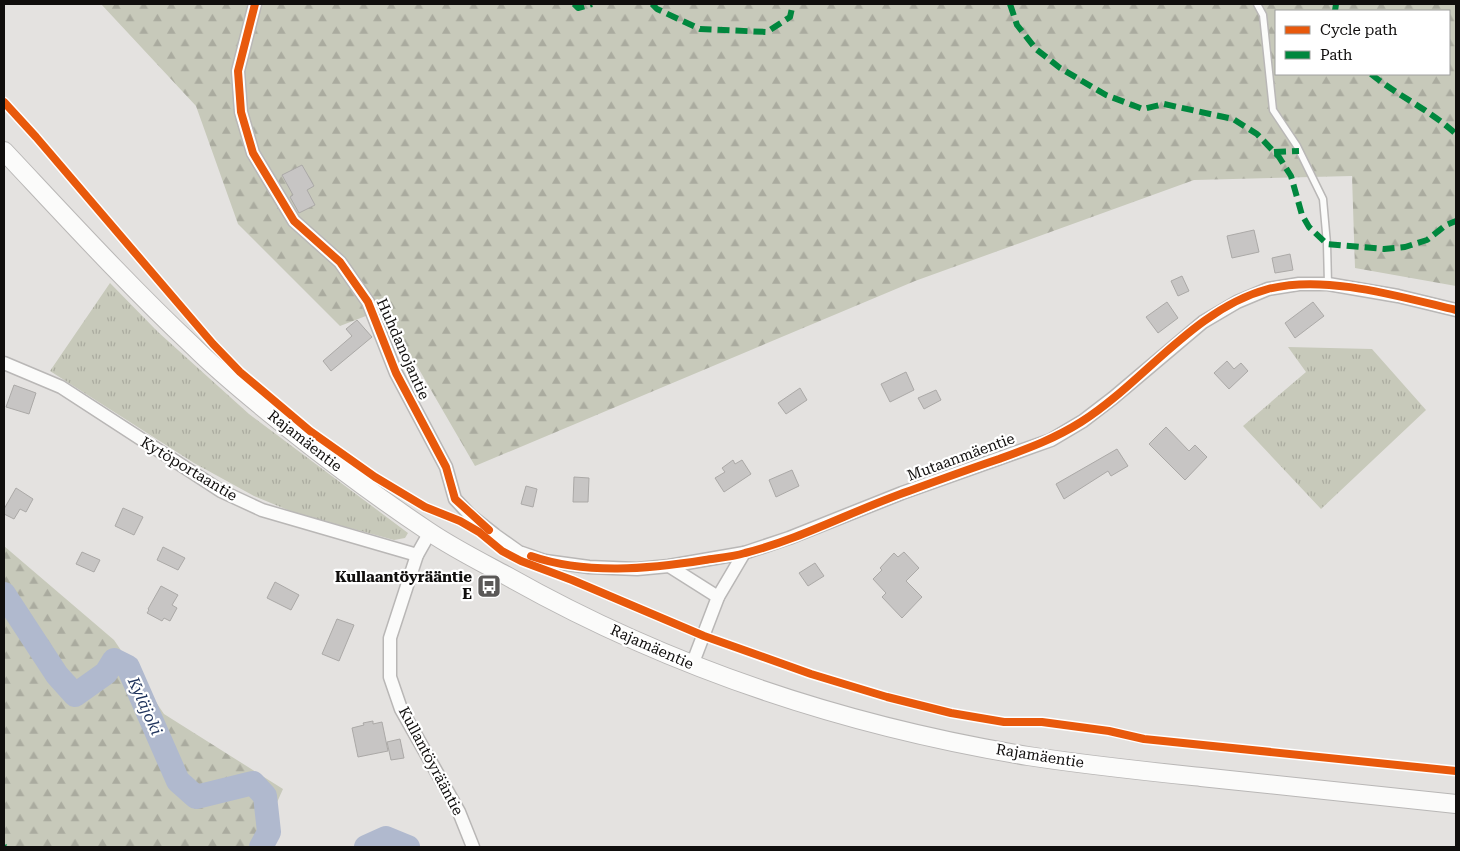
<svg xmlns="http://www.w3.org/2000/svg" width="1460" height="851" font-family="'Roboto Serif',serif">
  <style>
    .grass { fill: url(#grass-tufts) }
    .forest { fill: url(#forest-firs); fill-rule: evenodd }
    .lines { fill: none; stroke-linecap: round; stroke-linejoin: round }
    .river { stroke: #b0b9ce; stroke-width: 24 }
    .building { fill: #c7c5c4; stroke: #aba9a7 }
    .service-casing { stroke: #b9b7b6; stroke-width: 9 }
    .minor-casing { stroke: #b9b7b6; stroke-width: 15 }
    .secondary-casing { stroke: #b9b7b6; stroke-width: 20 }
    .service { stroke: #fbfbfa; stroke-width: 6 }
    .minor { stroke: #fbfbfa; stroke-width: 12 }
    .secondary { stroke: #fbfbfa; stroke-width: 18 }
    .quiet { stroke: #00873e; stroke-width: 6; stroke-dasharray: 12 6; stroke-linecap: butt }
    .cycleway-casing { stroke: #fff; stroke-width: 11 }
    .cycleway { stroke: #e8590c; stroke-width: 8 }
    .labels { text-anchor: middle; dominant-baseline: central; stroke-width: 4.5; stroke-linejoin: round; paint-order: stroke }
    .street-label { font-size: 15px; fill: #100e0d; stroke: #fff }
    .poi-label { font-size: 15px; font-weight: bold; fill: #100e0d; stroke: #fff; text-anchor: end }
    .water-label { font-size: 16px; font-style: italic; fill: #20345d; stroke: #fff }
  </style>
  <defs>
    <pattern id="grass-tufts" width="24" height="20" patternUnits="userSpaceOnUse" patternTransform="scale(1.25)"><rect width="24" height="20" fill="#c7c9ba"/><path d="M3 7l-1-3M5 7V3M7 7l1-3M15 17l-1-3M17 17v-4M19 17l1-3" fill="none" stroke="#aaab9f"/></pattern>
    <pattern id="forest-firs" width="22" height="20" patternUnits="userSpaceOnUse" patternTransform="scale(1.25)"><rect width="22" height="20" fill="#c7c9ba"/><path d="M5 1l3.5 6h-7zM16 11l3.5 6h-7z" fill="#aaab9f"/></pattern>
  </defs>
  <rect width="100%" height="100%" fill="#e4e2e0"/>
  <g class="grass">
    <polygon points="110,283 158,332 249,414 408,533 405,538 394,540 295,513 254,496 194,463 50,371"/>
    <polygon points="1288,347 1372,349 1426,410 1321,509 1243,426 1306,372"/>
  </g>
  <g class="forest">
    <path d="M101 4H1456V286L1355 268 1352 176 1194 180 915 281 475 466 384 309 340 326 238 224 196 106ZM1276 11H1449V74H1276Z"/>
    <polygon points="4,546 114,640 164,714 283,789 257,847 4,847"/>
  </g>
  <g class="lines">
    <g class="river">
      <polyline points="4,594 57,675 75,695 106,673 114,660 128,667 178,781 196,797 253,783 265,796 269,832 261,847"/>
      <polyline points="366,847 386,838 408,847"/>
    </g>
  </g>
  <g class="building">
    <polygon points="302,165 314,186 307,190 315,205 299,213 290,197 293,195 282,175"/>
    <polygon points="1254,230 1259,252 1232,258 1227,236"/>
    <polygon points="1290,254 1293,270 1275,273 1272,258"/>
    <polygon points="1182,276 1189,291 1178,296 1171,281"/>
    <polygon points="1167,302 1178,318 1158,333 1146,317"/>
    <polygon points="1313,302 1324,316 1295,338 1285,323"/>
    <polygon points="357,320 372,337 331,371 323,361 352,336 346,329"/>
    <polygon points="1227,361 1234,369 1241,363 1248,371 1229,389 1214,373"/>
    <polygon points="906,372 914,390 890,402 881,384"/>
    <polygon points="14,385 36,393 29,414 6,407"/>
    <polygon points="800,388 807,400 786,414 778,403"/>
    <polygon points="936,390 941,400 924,409 918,398"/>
    <polygon points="1166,427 1189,451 1195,445 1207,457 1185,480 1149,444"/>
    <polygon points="1117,449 1128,466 1111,476 1108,471 1064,499 1056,484"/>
    <polygon points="733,460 735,464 742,460 751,474 724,492 715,478 725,472 722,468"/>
    <polygon points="792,470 799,486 776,497 769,480"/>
    <polygon points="574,477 589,478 588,502 573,502"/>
    <polygon points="526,486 537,489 533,507 521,504"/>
    <polygon points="16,488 33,499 26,512 20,509 14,519 4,514 4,509"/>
    <polygon points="123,508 143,517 134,535 115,526"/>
    <polygon points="163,547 185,558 178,570 157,560"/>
    <polygon points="82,552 100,560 94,572 76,564"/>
    <polygon points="904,552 919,568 906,581 922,597 902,618 882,597 886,593 873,579 882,570 880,568 894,553 898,557"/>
    <polygon points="815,563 824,576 808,586 799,573"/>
    <polygon points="275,582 299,595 291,610 267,598"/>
    <polygon points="161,586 178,595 172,605 177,608 170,621 164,618 162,621 147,613 149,610 148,609"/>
    <polygon points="337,619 354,625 339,661 322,654"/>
    <polygon points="373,721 373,724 382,722 388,751 358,757 352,728 364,725 363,723"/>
    <polygon points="400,739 404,758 391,760 387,742"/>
  </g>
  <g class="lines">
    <g class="service-casing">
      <polyline id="service" points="1257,4 1263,15 1273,110 1297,146 1323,199 1327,244 1328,284"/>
    </g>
    <g class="minor-casing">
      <g id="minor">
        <polyline points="255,4 238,71 241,112 253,153 294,221 340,262 368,302 396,373 446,467 455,499 471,516 495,535 519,552 545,561 589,567 637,569 669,566 744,553 789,538 902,493 1051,440 1083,421 1113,398 1203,322 1237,302 1268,289 1299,284 1328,284 1398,296 1456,310"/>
        <polyline points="4,363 61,387 221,491 262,510 417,555"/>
        <polyline points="430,532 417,555 390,638 390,677 401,709 459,812 473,847"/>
        <polyline points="669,566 718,597"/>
        <polyline points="692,665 718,597 744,553"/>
      </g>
    </g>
    <g class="secondary-casing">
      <path id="secondary" d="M4 151C66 217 128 285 194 347 223 376 256 402 288 428 333 464 380 499 428 531 453 548 481 562 507 576 668 667 846 726 1028 756 1086 765 1144 771 1201 777 1286 786 1371 795 1456 804"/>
    </g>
    <use href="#service" class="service"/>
    <use href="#minor" class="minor"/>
    <use href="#secondary" class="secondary"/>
    <g class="quiet">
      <polyline points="574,4 578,8 592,4"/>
      <polyline points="652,4 657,9 700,29 767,32 790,17 793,4"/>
      <polyline points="1010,4 1017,25 1036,49 1060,68 1106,95 1143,109 1164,104 1233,119 1257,134 1279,157 1291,176 1302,215 1309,227 1327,244 1384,249 1405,247 1427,240 1446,225 1456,221"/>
      <polyline points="1335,11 1336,4"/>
      <path d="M1371 74C1398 96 1430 110 1456 134"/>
      <polyline points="1274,152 1299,151"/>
      <polyline points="4,846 5,847"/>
    </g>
    <g class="cycleway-casing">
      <g id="cycleway">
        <polyline points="255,4 238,71 241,112 253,153 294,221 340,262 368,302 396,373 446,467 455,499 489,530"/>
        <polyline points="4,102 36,137 213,344 240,372 310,431 375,477 425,507 460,521 479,532 502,551 521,561 572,580 704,636 811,674 887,697 951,713 1004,722 1042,722 1109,731 1144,739 1456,771"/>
        <path d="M531 556C586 575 649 569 705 560 718 558 732 557 745 553 801 539 854 510 909 491 939 480 969 469 999 459 1029 448 1054 439 1081 422 1144 382 1194 309 1268 289 1325 274 1401 297 1456 310"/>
      </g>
    </g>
    <use href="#cycleway" class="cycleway"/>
  </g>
  <defs>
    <g id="bus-square" transform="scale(1.25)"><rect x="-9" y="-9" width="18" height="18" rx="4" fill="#5a5857" stroke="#fff"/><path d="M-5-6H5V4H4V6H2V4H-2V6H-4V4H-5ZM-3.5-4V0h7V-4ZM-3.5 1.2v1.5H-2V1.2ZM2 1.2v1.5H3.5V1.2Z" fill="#fff"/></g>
  </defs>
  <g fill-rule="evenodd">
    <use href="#bus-square" x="489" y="586"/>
  </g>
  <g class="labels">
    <g class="street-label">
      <text transform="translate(403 349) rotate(66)">Huhdanojantie</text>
      <text transform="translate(305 441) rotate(38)">Rajamäentie</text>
      <text transform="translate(961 457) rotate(-20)">Mutaanmäentie</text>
      <text transform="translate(189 469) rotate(31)">Kytöportaantie</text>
      <text transform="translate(652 647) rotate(24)">Rajamäentie</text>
      <text transform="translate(1040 756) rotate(9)">Rajamäentie</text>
      <text transform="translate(431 761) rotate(62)">Kullantöyrääntie</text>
    </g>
    <g class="poi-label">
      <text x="472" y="577">Kullaantöyrääntie<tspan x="472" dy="17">E</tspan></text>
    </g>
    <g class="water-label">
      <text transform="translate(145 706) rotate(66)">Kyläjoki</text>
    </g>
  </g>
  <rect width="1460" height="851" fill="none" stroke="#100e0d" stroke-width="10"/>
  <rect x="1275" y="10" width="175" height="65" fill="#ffffff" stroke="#9f9f9e"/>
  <rect x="1285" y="26" width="25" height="8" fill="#e8590c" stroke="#9f9f9e"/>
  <text x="1320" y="35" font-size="15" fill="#100e0d">Cycle path</text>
  <rect x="1285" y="51" width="25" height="8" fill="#00873e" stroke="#9f9f9e"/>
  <text x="1320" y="60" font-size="15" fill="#100e0d">Path</text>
</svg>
